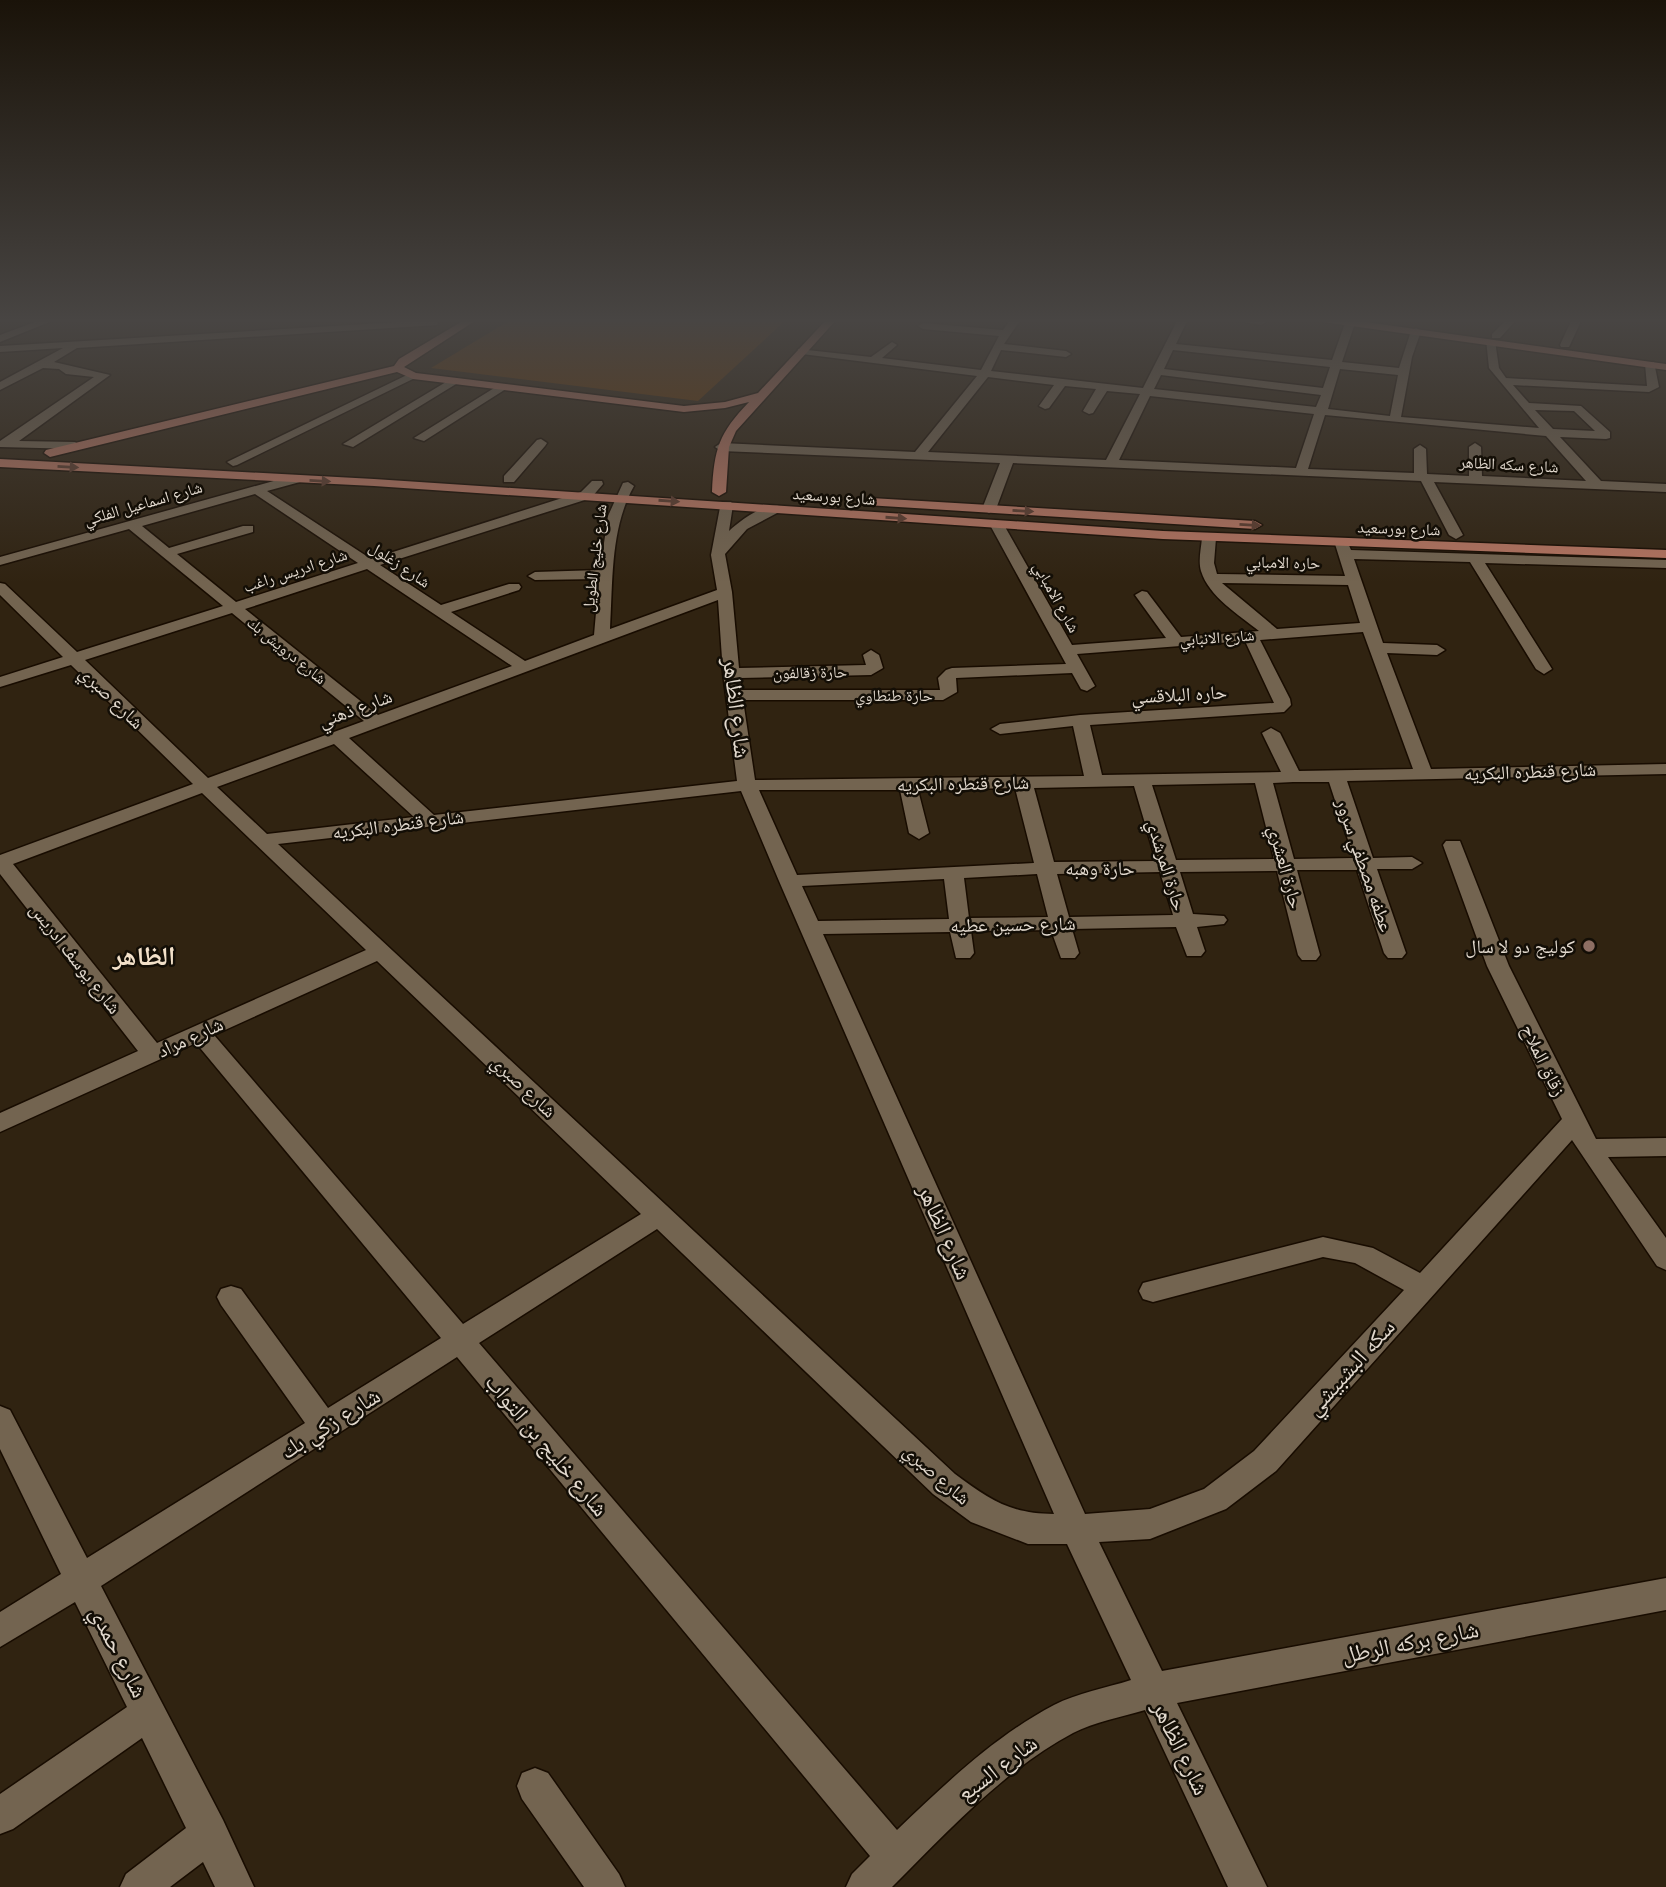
<svg xmlns="http://www.w3.org/2000/svg" width="1666" height="1887" viewBox="0 0 1666 1887" font-family="'Golos Text','Noto Naskh Arabic',sans-serif">
<style>
.building{fill:#663603}
.lines{fill:none;stroke-linecap:round;stroke-linejoin:round}
.minor-casing{stroke:#180c00;stroke-width:3}
.major-casing{stroke:#180c00;stroke-width:3}
.minor{fill:#736450;fill-rule:evenodd}
.major{fill:#b57460;fill-rule:evenodd}
.oneway{fill:#5c3c2e}
.education-dot{fill:#8d6e63;stroke:#130e06;stroke-width:2.5}
.labels{text-anchor:middle;stroke-width:5;stroke-linejoin:round;paint-order:stroke}
.far-street-label{font-size:16px;fill:#e2d9ce;stroke:#130e06}
.street-label{font-size:19px;fill:#e2d9ce;stroke:#130e06}
.poi-label{font-size:19px;fill:#e2d9ce;stroke:#130e06;text-anchor:end}
.near-street-label{font-size:23px;fill:#e2d9ce;stroke:#130e06}
.district-label{font-size:26px;font-weight:bold;fill:#f2e0c9;stroke:#130e06}
</style>
<rect width="100%" height="100%" fill="#302311"/>
<path class="building" d="M512,319H787L698,401L431,368Z"/>
<g class="lines">
<g class="minor-casing">
<path id="minor" d="M43,319H57L0,342V335Z
M1011,319H1021L1004,344L1066,351L1071,354L1066,357L1001,350L991,371L1143,388L1178,319H1188L1176,344L1332,360L1345,323L1350,320L1355,323L1342,362L1399,368L1411,331L1416,328L1421,331L1412,357L1401,417L1539,428L1489,368L1486,339L1495,341L1499,368L1506,378L1647,386L1645,364L1654,362L1659,387L1649,392L1513,385L1529,403L1581,406L1610,432V438L1606,439L1560,437L1601,481L1666,484V492L1434,482L1463,535L1456,539L1449,535L1421,481L1013,463L996,509L989,513L982,509L1000,463L721,451L715,447L721,443L915,452L977,376L802,354L798,353V349L871,357L892,342L897,345L882,358L981,370L999,336L923,329L918,326L923,323L1003,330ZM1173,350L1330,367L1323,388L1164,369ZM1340,369L1398,375L1390,416L1328,409ZM1161,375L1321,395L1316,407L1154,389ZM988,377L1054,385L1039,406L1045,409L1049,408L1065,386L1096,389L1083,411L1089,414L1093,413L1107,391L1140,394L1106,460L928,452ZM1150,396L1314,414L1296,468L1119,460ZM1535,410L1574,411L1595,431L1553,429ZM1325,415L1546,436L1586,481L1482,476L1481,447L1475,443L1469,447V476L1427,474L1426,449L1420,445L1414,449V473L1308,469Z
M1228,319H1260L1266,322L1261,325Z
M1507,319H1517L1500,338H1492V334Z
M1572,319H1582L1569,347H1561L1560,345Z
M433,320L438,323L437,325L77,348L54,362L110,375L19,441L75,442L81,446L79,449L0,447V441L94,377L66,374L59,369L43,368L0,390V382L63,348L0,352V346Z
M409,374L419,376L237,465L233,466L227,462Z
M451,379L461,381L353,447L343,444Z
M499,385L509,387L424,441L414,438Z
M541,439L547,443L545,446L514,482H504V476L537,440Z
M295,475L300,476V482L267,491L371,559L581,492L592,481H602L603,484L591,498L380,565L441,605L509,584H519L521,587L519,590L451,612L525,661L594,635L599,579L535,580L528,576L535,572L600,570L608,516L623,483L628,482L634,486C610,528 613,582 610,629L717,590L711,555L721,502H731L733,505L729,531C741,520 762,504 779,506V512L747,529L725,554L732,592L739,668L866,665L863,655L871,650L879,655L883,668L871,675L740,678L742,690H940L938,678L946,670L952,668L1066,664L990,525L997,521L1004,525L1072,645L1166,638L1135,595L1142,591L1147,592L1181,637L1259,631C1239,615 1209,597 1201,571C1198,561 1201,549 1202,538L1209,534L1216,538L1214,563L1217,574L1345,576L1335,544L1342,540L1347,541L1351,550L1666,560V568L1485,563L1552,669L1544,674L1536,669L1470,562L1354,559L1383,643L1437,645L1445,650L1437,655L1387,653L1431,769L1666,764V774L1347,781L1373,858L1412,857L1422,863L1412,869H1377L1406,953L1402,958H1388L1384,953L1357,870H1297L1320,955L1316,960H1302L1298,955L1277,871L1180,872L1193,914L1224,916L1227,920L1224,924L1197,927L1205,951L1201,956H1187L1176,927L1072,929L1079,953L1075,958H1061L1051,930L971,931L974,953L970,958H956L950,932L823,934L1085,1514L1150,1509L1204,1489L1254,1451L1404,1290L1355,1263L1323,1257L1153,1302L1143,1299L1139,1291L1143,1283L1323,1237L1373,1248L1420,1273L1562,1119L1487,966L1443,845L1446,841H1460L1509,966L1596,1139L1666,1138V1156L1608,1157L1666,1238V1270L1657,1266L1572,1140L1276,1471L1226,1509L1150,1539L1099,1542L1162,1671L1666,1578V1610L1177,1703L1267,1887H1228L1145,1710C1122,1717 1094,1722 1073,1733C1006,1768 945,1834 892,1887H846L852,1874L870,1856L457,1357L101,1586L223,1820L254,1887H215L203,1862L170,1887H120L126,1874L186,1828L142,1738L13,1829L0,1834V1794L127,1707L75,1602L0,1647V1612L61,1574L0,1449V1406L10,1410L87,1558L305,1423L221,1305L217,1297L221,1289L231,1286L241,1289L328,1408L441,1338L196,1043L0,1132V1113L138,1051L0,874V855L193,784L71,665L0,687V677L63,657L0,595V583L5,584L77,652L223,606L129,529L0,565V557ZM255,494L358,563L236,602L177,554L253,532V526H243L169,548L142,526ZM367,569L512,666L378,715L245,609ZM1222,583L1348,585L1360,623L1277,629ZM718,600L723,673L737,781L434,815L349,738ZM232,613L364,721L208,778L85,660ZM1363,632L1413,769L1299,771L1280,733L1271,728L1262,733L1281,772L1102,775L1090,725L1284,712L1291,705L1290,699L1260,640ZM1245,641L1274,703L1080,715L1000,724L991,729L1000,734L1073,726L1084,776L755,780L743,700H943L957,692L956,678L1072,673L1081,689L1087,691L1095,686L1077,654ZM334,744L414,817L267,834L217,787ZM1293,782H1329L1354,858L1294,859L1273,783ZM1255,783L1274,859L1176,860L1152,785ZM1134,786L1156,861L1054,862L1034,788ZM1015,788L1034,863L797,875L759,790H900L909,833L919,839L929,833L918,790ZM741,791L779,881L1054,1514C1010,1514 989,1499 955,1474L278,844ZM202,793L366,950L157,1043L13,864ZM1160,872L1173,915L1069,917L1057,874ZM1037,874L1048,917L969,918L964,878ZM944,879L949,919L818,921L802,886ZM377,961L641,1214L463,1324L214,1035ZM657,1229L933,1494L971,1522L1028,1544H1067L1131,1680C1106,1688 1077,1693 1054,1705C995,1736 944,1785 897,1830L479,1343Z
M535,1768L548,1773L619,1874L625,1887H584L522,1799L517,1786L522,1773Z"/>
</g>
<g class="major-casing">
<path id="major" d="M466,319H478L404,367L416,373L684,406L725,402L758,393L827,319H837L736,431L729,447L726,492L719,496L712,492C714,449 719,433 749,402L725,408L684,412L413,379L397,372L50,457L44,453L46,450L394,366L399,359Z
M1318,319H1344L1666,364V370L1323,322Z
M0,459L374,479L1163,531L1666,550V558L1163,539L374,486L0,467Z
M871,498L1255,521L1262,525L1255,529L866,505L864,502Z"/>
</g>
<use href="#minor" class="minor"/>
<use href="#major" class="major"/>
</g>
<defs><path id="oneway-solid" d="M-6-.8H1V-3.2L6.5 0L1 3.2V.8H-6Z" transform="scale(1.75)"/></defs>
<g class="oneway">
<use href="#oneway-solid" transform="translate(68 467) rotate(3)"/>
<use href="#oneway-solid" transform="translate(320 481) rotate(3)"/>
<use href="#oneway-solid" transform="translate(669 501) rotate(4)"/>
<use href="#oneway-solid" transform="translate(1023 511) rotate(3)"/>
<use href="#oneway-solid" transform="translate(896 518) rotate(4)"/>
<use href="#oneway-solid" transform="translate(1250 525) rotate(3)"/>
</g>
<linearGradient id="sky" x2="0" y2="1"><stop stop-color="#1a1309"/><stop offset="0.55" stop-color="#484543"/><stop offset="1" stop-color="#484543" stop-opacity="0"/></linearGradient>
<rect width="1666" height="583" fill="url(#sky)"/>
<circle class="education-dot" cx="1589" cy="946" r="7"/>
<g class="labels">
<g class="far-street-label">
<text transform="translate(1509 464) rotate(3)" y="6">شارع سكه الظاهر</text>
<text transform="translate(834 496) rotate(4)" y="6">شارع بورسعيد</text>
<text transform="translate(143 503) rotate(-16)" y="6">شارع اسماعيل الفلكي</text>
<text transform="translate(1399 528) rotate(2)" y="6">شارع بورسعيد</text>
<text transform="translate(594 558) rotate(-83)" y="6">شارع خليج الطويل</text>
<text transform="translate(1283 562) rotate(1)" y="6">حاره الامبابي</text>
<text transform="translate(400 564) rotate(34)" y="6">شارع زغلول</text>
<text transform="translate(295 570) rotate(-18)" y="6">شارع ادريس راغب</text>
<text transform="translate(1057 597) rotate(61)" y="6">شارع الامبابي</text>
<text transform="translate(1217 637) rotate(-4)" y="6">شارع الانبابي</text>
<text transform="translate(287 650) rotate(39)" y="6">شارع درويش بك</text>
<text transform="translate(810 672) rotate(-1)" y="6">حارة زقالفون</text>
<text x="894" y="701">حارة طنطاوي</text>
</g>
<g class="street-label">
<text transform="translate(1179 694) rotate(-3)" y="7">حاره البلاقسي</text>
<text transform="translate(112 697) rotate(44)" y="7">شارع صبري</text>
<text transform="translate(355 708) rotate(-20)" y="7">شارع ذهني</text>
<text transform="translate(1530 771) rotate(-2)" y="7">شارع قنطره البكريه</text>
<text transform="translate(963 783) rotate(-1)" y="7">شارع قنطره البكريه</text>
<text transform="translate(398 824) rotate(-7)" y="7">شارع قنطره البكريه</text>
<text transform="translate(1167 865) rotate(73)" y="7">حارة المرشدي</text>
<text transform="translate(1365 865) rotate(71)" y="7">عطفه مصطفي سرور</text>
<text transform="translate(1286 867) rotate(75)" y="7">حارة العشري</text>
<text x="1100" y="875">حارة وهبه</text>
<text transform="translate(1013 924) rotate(-1)" y="7">شارع حسين عطيه</text>
<text transform="translate(76 958) rotate(52)" y="7">شارع يوسف ادريس</text>
<text transform="translate(190 1037) rotate(-25)" y="7">شارع مراد</text>
<text transform="translate(1544 1060) rotate(64)" y="7">زقاق الملاح</text>
<text transform="translate(524 1086) rotate(43)" y="7">شارع صبري</text>
<text transform="translate(937 1474) rotate(41)" y="7">شارع صبري</text>
</g>
<g class="poi-label">
<text x="1575" y="953">كوليج دو لا سال</text>
</g>
<g class="near-street-label">
<text transform="translate(737 708) rotate(83)" y="8">شارع الظاهر</text>
<text transform="translate(945 1232) rotate(66)" y="8">شارع الظاهر</text>
<text transform="translate(1350 1367) rotate(-48)" y="8">سكه البشبيشي</text>
<text transform="translate(330 1423) rotate(-32)" y="8">شارع زكي بك</text>
<text transform="translate(547 1445) rotate(50)" y="8">شارع خليج بن التواب</text>
<text transform="translate(1410 1642) rotate(-11)" y="8">شارع بركه الرطل</text>
<text transform="translate(119 1652) rotate(63)" y="8">شارع حمدي</text>
<text transform="translate(1181 1748) rotate(64)" y="8">شارع الظاهر</text>
<text transform="translate(997 1768) rotate(-37)" y="8">شارع السبع</text>
</g>
<g class="district-label">
<text x="144" y="965">الظاهر</text>
</g>
</g>
</svg>
